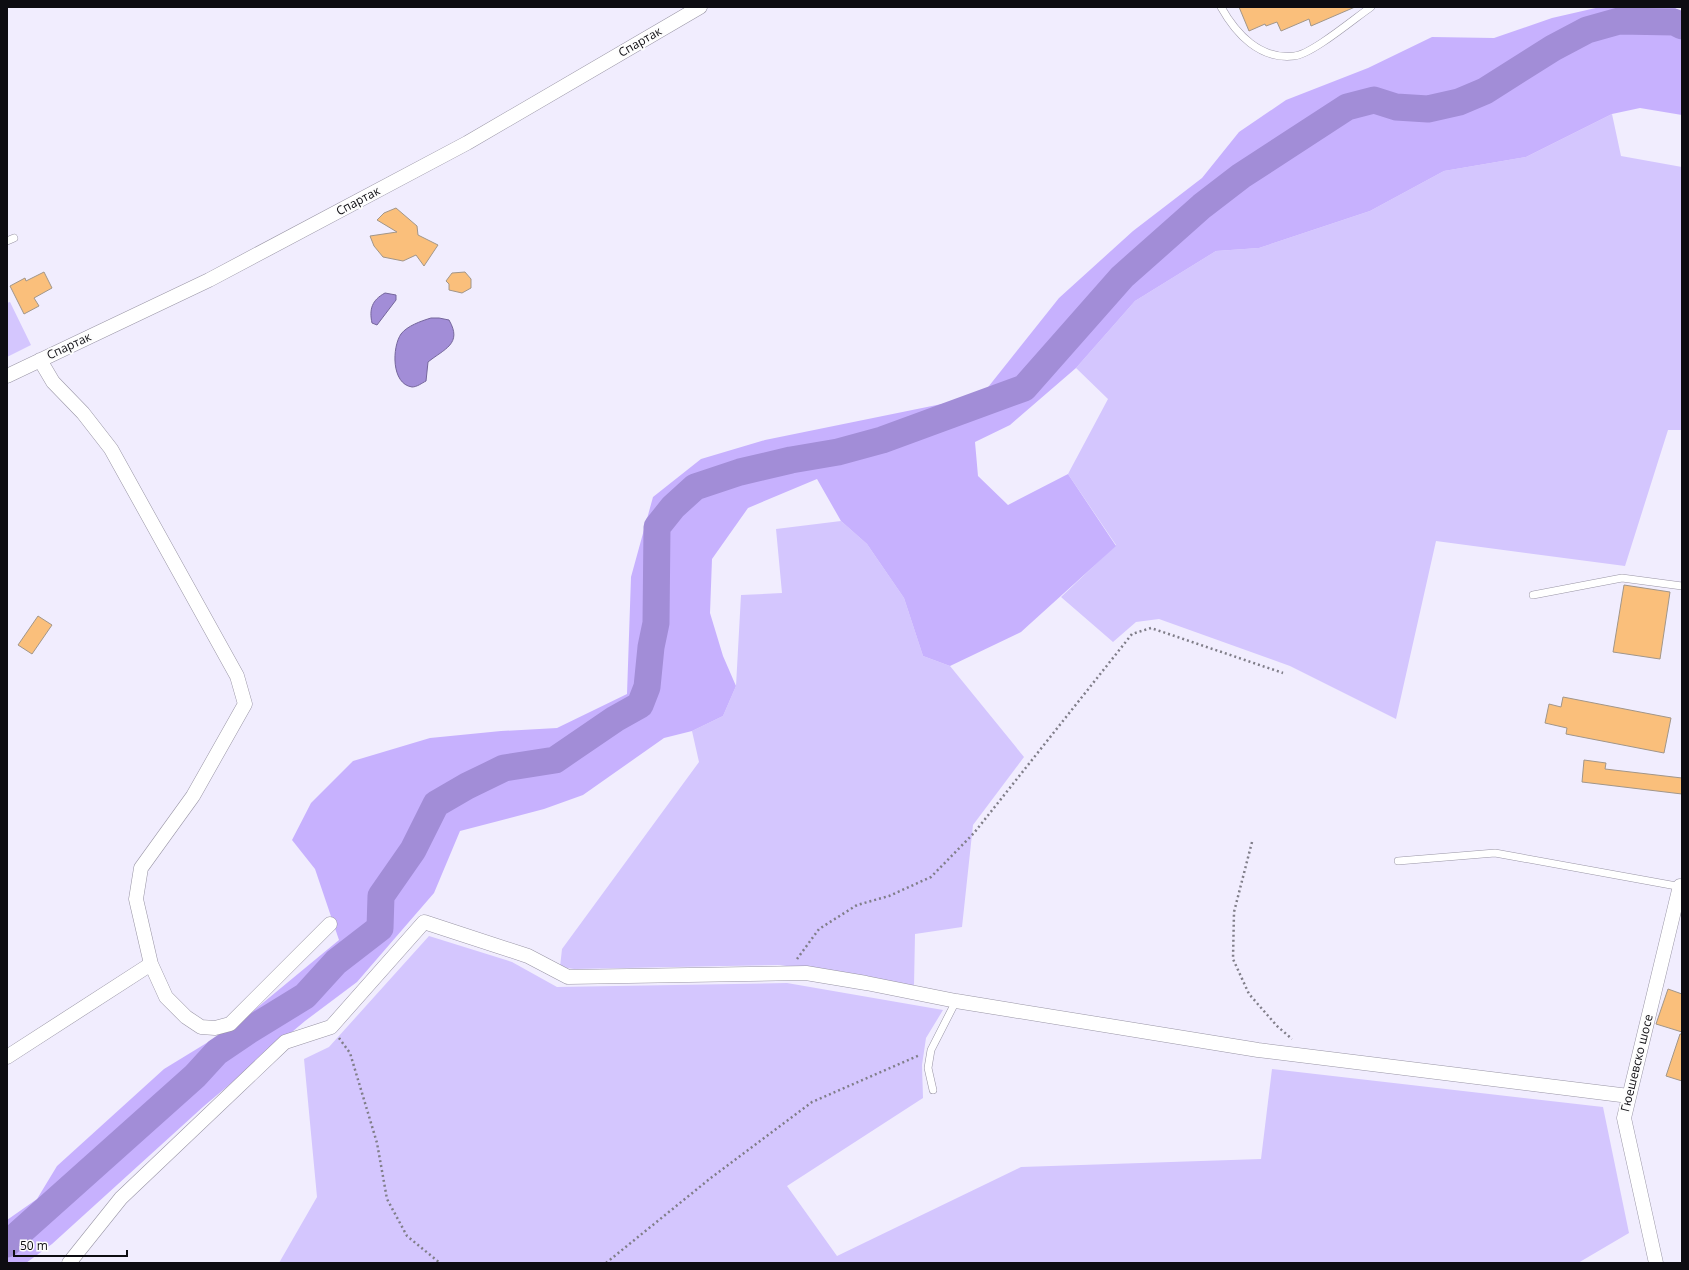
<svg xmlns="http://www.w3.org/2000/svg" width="1689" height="1270" viewBox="0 0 1689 1270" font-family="'Open Sans',sans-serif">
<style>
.green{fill:#d4c6fe}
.forest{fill:#c7b1fe}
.water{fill:#a28dd7;stroke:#75669c}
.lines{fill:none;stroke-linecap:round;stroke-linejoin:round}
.river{stroke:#a28dd7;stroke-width:27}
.building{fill:#fabf7b;stroke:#a29689}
.service-casing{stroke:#9995a5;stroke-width:8}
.minor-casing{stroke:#9995a5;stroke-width:15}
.path{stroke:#807e89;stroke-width:2.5;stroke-dasharray:2 3;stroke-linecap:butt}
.service{stroke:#fff;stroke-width:7}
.minor{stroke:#fff;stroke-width:14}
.labels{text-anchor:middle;stroke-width:4;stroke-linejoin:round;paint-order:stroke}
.street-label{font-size:12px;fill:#0d0c11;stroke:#fdfdfd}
</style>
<rect width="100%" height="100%" fill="#f1edfe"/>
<path class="green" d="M1612,114L1621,156L1682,167V430H1668L1625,566L1436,541L1396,719L1290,666L1159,619L1136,622L1113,642L1061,597L1116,545L1068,474L1108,399L1076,368L1135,301L1216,251L1259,248L1370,211L1444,171L1526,157Z
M10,302L31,345L7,357V303Z
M841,521L867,544L904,598L923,656L950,666L1024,757L973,825L962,927L915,934L914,986L780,965L574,969L560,967L562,949L699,762L692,731L723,716L736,686L741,595L782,593L776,529Z
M429,936L512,962L557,987L787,983L943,1010L926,1038L922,1065L923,1098L787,1186L837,1256L1021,1167L1261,1159L1272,1069L1603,1107L1629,1233L1578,1263H279L317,1197L304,1059L329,1047Z"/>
<path class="forest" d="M1600,7H1674L1682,13V115L1640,108L1612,114L1526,157L1444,171L1370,211L1259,248L1216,251L1135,301L1076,368L1010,425L975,442L978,476L1008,505L1068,474L1116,546L1021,632L950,666L923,656L904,598L867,544L841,521L817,479L748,508L712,559L710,613L723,656L736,686L723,716L692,731L664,738L583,795L544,809L460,831L434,893L357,982L305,1021L204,1106L52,1244L26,1263H7V1220L37,1199L57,1166L164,1069L236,1025L339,940L315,869L292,840L311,803L353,761L430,738L501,731L557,728L627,694L631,577L653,497L701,459L765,440L981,396L1059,298L1133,231L1202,178L1239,132L1286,100L1368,68L1432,37L1494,38L1552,18Z"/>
<path class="water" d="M385,293L396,295V300L377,325L372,323C369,309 372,300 385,293Z
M431,318H439L449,320C463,344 444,349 428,362L426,381C422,383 417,387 412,387C391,384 392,347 401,334C407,326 421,321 431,318Z"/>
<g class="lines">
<path class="river" d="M7,1244L195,1076L217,1052L248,1031L305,996L336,962L380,928L381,896L413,850L436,804L467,786L504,768L555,760L615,719L640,705L647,687L651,647L656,623L657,527L673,507L695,487L740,472L791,460L838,452L882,440L1024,388L1122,277L1202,206L1241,176L1347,107L1374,100L1396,107L1428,109L1459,102L1485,91L1553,48L1587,30L1619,21L1674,22L1682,26"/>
</g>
<path class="building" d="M1239,7H1355L1311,26L1309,19L1281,31L1277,22L1266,26L1265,24L1249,31Z
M396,208L417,226L418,235L438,245L424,266L416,255L403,261L383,257L374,246L370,236L397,232L377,220L384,213Z
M44,272L52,288L34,298L39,306L24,314L10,286L25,278L26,281Z
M465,272L471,279V288L462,293L449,290V284L446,281L452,273Z
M1624,585L1670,592L1660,659L1613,652Z
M38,616L52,625L32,654L18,645Z
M1563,697L1671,718L1664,753L1566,734L1567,728L1545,723L1549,704L1561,707Z
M1584,760L1606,763L1605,769L1682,778V794L1582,782Z
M1668,989L1682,994V1032L1656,1024Z
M1680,1034H1682V1081L1666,1076Z"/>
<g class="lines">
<g class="service-casing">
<path id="service" d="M1221,7C1236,34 1260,60 1294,56C1311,55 1355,18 1371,7
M7,241L14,238
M1533,595L1622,578L1682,586
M1398,861L1495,853L1682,887
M933,1090L928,1068L931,1050L956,1001"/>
</g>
<g class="minor-casing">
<path id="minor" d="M40,360L53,382L83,413L111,449L237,676L245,704L193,796L141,868L136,899L151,964L166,997L186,1017L201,1027L215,1028L230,1024L330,924
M7,376L209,280L467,143L700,7
M7,1057L151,964
M69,1263L121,1198L285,1042L331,1027L424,922L528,956L568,977L806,973L866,983L956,1001L1258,1050L1629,1096
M1656,1263L1624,1118L1680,886"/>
</g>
<path class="path" d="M1252,842L1234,912L1233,959L1249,994L1277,1026L1292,1039
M797,959L819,929L857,905L889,896L931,877L974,833L1132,634L1151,628L1283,673
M339,1038L350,1053L377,1143L387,1199L407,1236L440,1263
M606,1263L712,1177L812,1102L920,1055"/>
<use href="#service" class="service"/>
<use href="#minor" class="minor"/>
</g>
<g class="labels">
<g class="street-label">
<text transform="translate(640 42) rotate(-30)" y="4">Спартак</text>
<text transform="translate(358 201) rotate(-28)" y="4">Спартак</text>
<text transform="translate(69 346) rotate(-25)" y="4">Спартак</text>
<text transform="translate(1637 1063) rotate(-76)" y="4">Гюешевско шосе</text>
</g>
</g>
<rect width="1689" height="1270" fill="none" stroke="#0d0c11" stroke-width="16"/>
<path d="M14 1250v6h113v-6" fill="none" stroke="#0d0c11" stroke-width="2"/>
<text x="20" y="1250" font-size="12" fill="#0d0c11" stroke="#fdfdfd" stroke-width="3" paint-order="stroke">50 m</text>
</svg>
